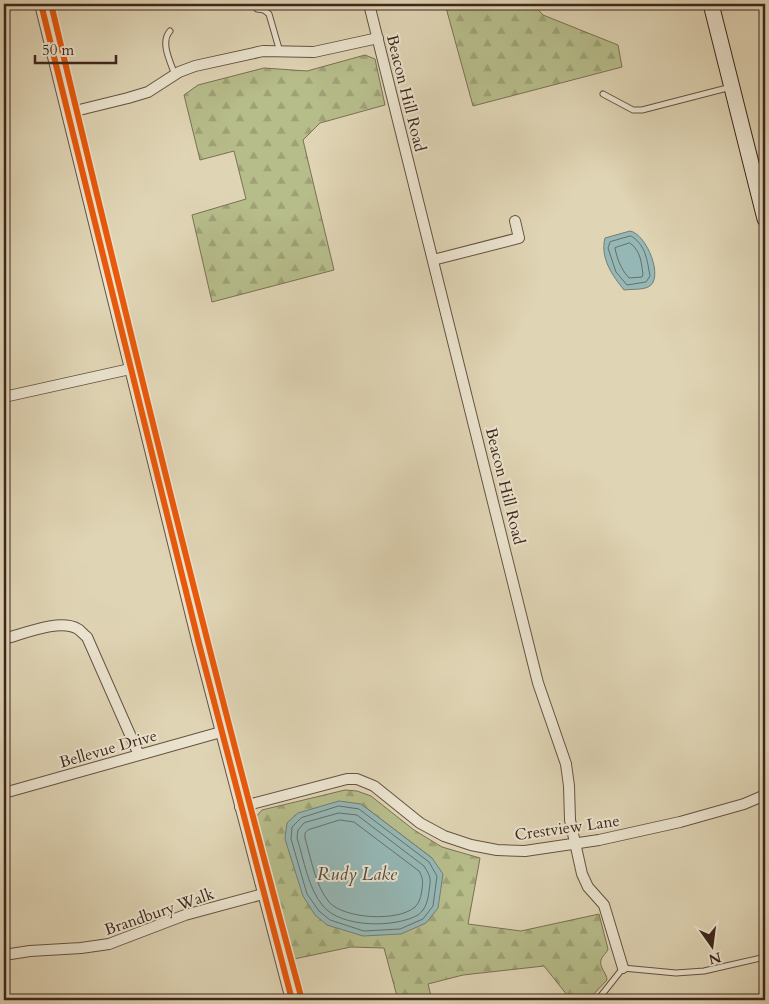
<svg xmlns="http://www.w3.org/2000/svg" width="769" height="1004" viewBox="0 0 769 1004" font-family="Cardo,serif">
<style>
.forest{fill:url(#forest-firs);stroke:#7a7153;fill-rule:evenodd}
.water{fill:#95b7b5;stroke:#727d78}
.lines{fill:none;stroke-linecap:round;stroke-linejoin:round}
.shore{stroke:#6a6e68;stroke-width:1}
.service-casing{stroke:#665242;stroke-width:7}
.minor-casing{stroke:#665242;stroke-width:12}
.tertiary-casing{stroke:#665242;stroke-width:14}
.secondary-casing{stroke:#3e261c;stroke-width:17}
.service{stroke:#eae3ce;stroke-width:5}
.minor{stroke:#eae3ce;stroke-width:10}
.tertiary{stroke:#eae3ce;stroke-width:12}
.secondary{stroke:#eae3ce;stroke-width:15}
.cycleway-casing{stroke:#eae3ce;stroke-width:9}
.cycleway{stroke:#e8590c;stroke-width:6}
.labels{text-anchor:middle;stroke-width:4;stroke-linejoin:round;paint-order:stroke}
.street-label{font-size:16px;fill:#3e261c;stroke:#eae3ce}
.water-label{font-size:18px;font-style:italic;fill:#544a42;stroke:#eae3ce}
</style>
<defs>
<pattern id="forest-firs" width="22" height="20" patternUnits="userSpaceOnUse" patternTransform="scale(1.25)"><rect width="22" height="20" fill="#b6bc8a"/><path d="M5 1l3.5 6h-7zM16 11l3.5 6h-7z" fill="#9ea176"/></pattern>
</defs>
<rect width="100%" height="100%" fill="#dfd4b4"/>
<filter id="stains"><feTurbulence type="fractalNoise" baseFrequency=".004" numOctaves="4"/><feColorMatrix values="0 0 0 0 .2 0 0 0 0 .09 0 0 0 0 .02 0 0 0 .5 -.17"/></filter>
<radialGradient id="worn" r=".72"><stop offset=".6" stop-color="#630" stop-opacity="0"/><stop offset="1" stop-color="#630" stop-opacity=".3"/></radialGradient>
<path class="forest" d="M445,4H533L543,15L618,45L622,67L473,106Z
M365,55L375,59L385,105L320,123L303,140L334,270L212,302L192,215L246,199L234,151L200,160L184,95L198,85L264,68L307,71Z
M345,790L357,791L371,796L414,830L442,847L480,858L468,924L521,931L599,914L608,949C607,953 602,956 601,960C599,968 607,973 607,980L591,997L571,1000L544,966L463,975L428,984L432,1000H398L384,948L351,947L294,959L255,818L262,810ZM361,804L432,858L401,934Z"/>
<path class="water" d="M630,231C647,234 665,280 648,287C642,290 631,289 624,290C612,275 600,258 605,238Z
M339,801L361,804L432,858L443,874L438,908L426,923L401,934L363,936L327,925L315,915L303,896L285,839L287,823L298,813Z"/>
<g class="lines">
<path class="shore" d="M631,236C646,245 647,260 650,276L646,282L627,285L616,272L608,248L610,242Z
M630,243C641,251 641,262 643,274L642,277L629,278C621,269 617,259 615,248Z
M339,806L359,809L429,862L437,876L433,906L423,919L400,929L364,931L330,920L319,911L307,894L291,839L292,827L301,818Z
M339,813L357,815L424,866C431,877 431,879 429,891C428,900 426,909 418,915C395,928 341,928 323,906C308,888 304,860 297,838L298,830L304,823Z
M340,820L354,822L419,871C423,878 423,881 422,889C421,896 420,902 415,907C398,922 344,919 329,902C315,885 311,858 305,838V833L308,830Z"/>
<g class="service-casing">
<path id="service" d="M257,9L264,10L269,14L280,52
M170,31C160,42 170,61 175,75
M603,94L633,110H642L731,87
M594,1000L600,997L623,968L676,973L704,971L765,957"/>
</g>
<g class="minor-casing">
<path id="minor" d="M369,4L538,683L566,764L569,786L570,820L582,874L588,887L604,905L623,968
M67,113L128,98L148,92L179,72L195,66L263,51L314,52L378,38
M433,260L519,238L515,221
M4,397L130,369
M4,639C23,634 60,618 78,629C81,631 84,635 87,637L139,755
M4,793L221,732
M240,807L347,779H357L374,786L420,823L444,836L471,845L497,850L525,851L599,840L680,822L744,804L765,795
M4,955L30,951L81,948L109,944L185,915L263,894"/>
</g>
<g class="tertiary-casing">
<path id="tertiary" d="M41,4L199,644L292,1000"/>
</g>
<g class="secondary-casing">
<path id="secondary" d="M711,4L765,219"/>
</g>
<use href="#service" class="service"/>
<use href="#minor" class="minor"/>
<use href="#tertiary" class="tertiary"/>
<use href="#secondary" class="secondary"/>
<g class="cycleway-casing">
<path id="cycleway" d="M41,4L199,644L292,1000
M51,4C131,337 212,670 302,1000"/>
</g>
<use href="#cycleway" class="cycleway"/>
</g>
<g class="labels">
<g class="street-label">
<text transform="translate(407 93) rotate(76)" y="6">Beacon Hill Road</text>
<text transform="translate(506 486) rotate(76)" y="6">Beacon Hill Road</text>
<text transform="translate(108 748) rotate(-16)" y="6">Bellevue Drive</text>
<text transform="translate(567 827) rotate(-8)" y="6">Crestview Lane</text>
<text transform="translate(159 911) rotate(-19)" y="6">Brandbury Walk</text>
</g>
<g class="water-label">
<text x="357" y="880">Rudy Lake</text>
</g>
</g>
<rect width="769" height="1004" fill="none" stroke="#dfd4b4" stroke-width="20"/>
<rect x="5" y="5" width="759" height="994" fill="none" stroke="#3e261c" stroke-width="2.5"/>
<rect x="10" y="10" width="749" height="984" fill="none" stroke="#3e261c"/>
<g transform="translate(712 946) rotate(166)" stroke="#eae3ce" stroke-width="4" paint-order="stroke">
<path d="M0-4L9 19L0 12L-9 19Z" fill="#3e261c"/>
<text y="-8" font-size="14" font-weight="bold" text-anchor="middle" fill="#3e261c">N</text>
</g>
<path d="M35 55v8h81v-8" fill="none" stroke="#3e261c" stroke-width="2.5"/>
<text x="42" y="55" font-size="15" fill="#3e261c" stroke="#eae3ce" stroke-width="4" paint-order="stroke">50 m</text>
<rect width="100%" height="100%" filter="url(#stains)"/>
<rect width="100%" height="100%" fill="url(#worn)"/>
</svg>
